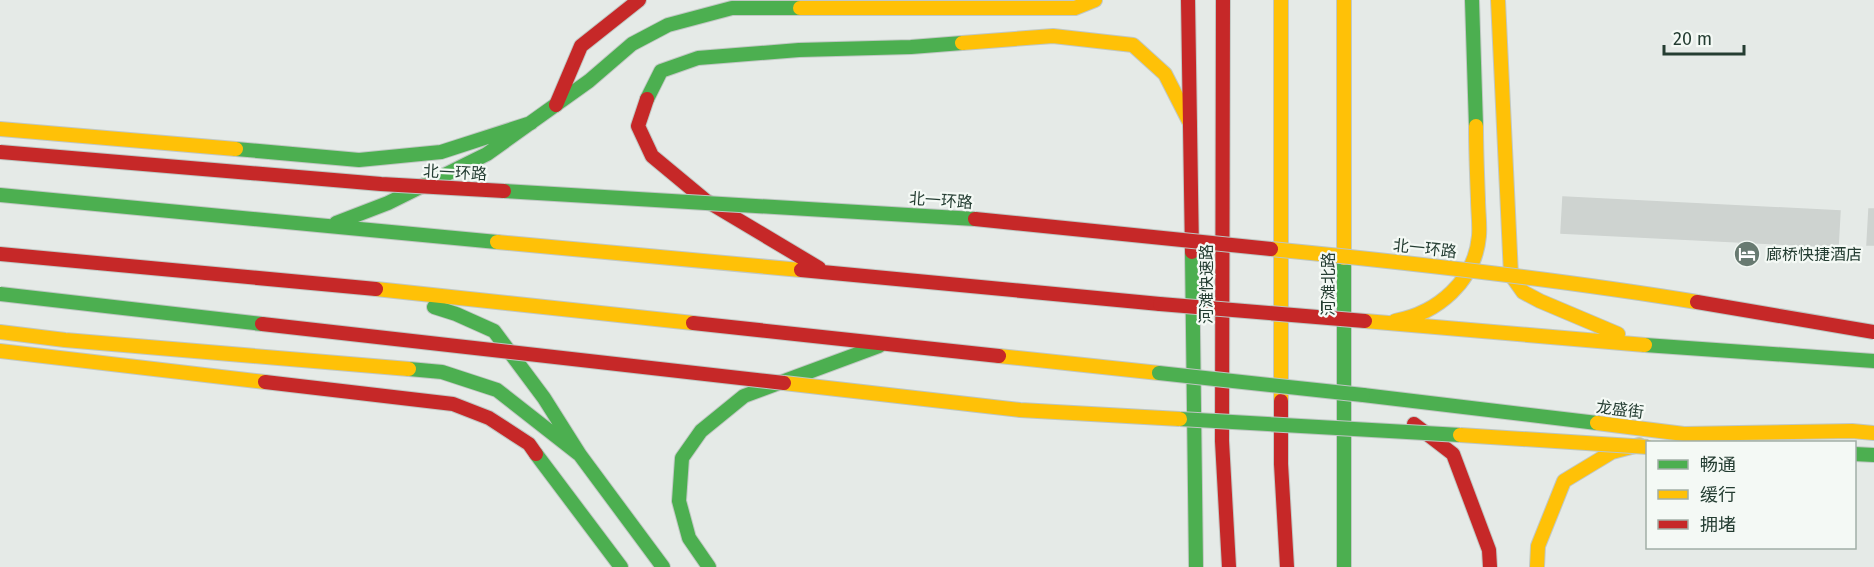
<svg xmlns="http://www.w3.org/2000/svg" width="1874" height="567" viewBox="0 0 1874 567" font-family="'Fira Sans','Noto Sans SC',sans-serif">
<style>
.building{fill:#ced3d0;stroke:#ced3d0;stroke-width:1.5}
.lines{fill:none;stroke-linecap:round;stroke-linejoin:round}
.fast-casing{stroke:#c1c8c4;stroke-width:16}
.slow-casing{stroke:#c1c8c4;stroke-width:16}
.jam-casing{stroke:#c1c8c4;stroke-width:16}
.fast{stroke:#4caf50;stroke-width:14}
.slow{stroke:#ffc107;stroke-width:14}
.jam{stroke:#c62828;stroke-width:14}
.fast-bridge-casing{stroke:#bdc6c2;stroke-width:16;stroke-linecap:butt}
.slow-bridge-casing{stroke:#bdc6c2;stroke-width:16;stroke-linecap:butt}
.jam-bridge-casing{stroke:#bdc6c2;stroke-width:16;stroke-linecap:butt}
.fast-bridge{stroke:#4caf50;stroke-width:14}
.slow-bridge{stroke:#ffc107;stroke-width:14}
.jam-bridge{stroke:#c62828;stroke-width:14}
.labels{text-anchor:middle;stroke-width:4.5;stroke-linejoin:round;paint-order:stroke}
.street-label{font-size:16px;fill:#243d32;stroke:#f4f9f5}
.poi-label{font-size:16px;fill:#243d32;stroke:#f4f9f5;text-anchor:start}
</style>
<rect width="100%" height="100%" fill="#e5eae7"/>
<path class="building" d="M1563,197L1840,211L1838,247L1561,233Z
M1869,209H1874V245H1867Z"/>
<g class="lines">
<g class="fast-casing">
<path id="fast" d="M1472,0L1476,126
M647,99L661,71L698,58L799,50L911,47L962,43
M236,149L359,160L441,152L531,123
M0,195L497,242
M336,223L388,203L487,154L589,81L632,44L668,25L732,8H800
M1192,252L1196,567
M1344,258V567
M434,307L456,314L494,331L544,398L580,455L663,567
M1645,345L1874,361
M409,369L442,372L497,390L580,455
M1363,395L1597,423
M536,454L621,567
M1854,454L1874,455
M709,567L689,538L679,501L682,458L701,431L744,396L879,346"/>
</g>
<g class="slow-casing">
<path id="slow" d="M1281,0V401
M1344,0V258
M1498,0L1511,275L1523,292L1540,301L1618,334
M800,8H1075L1095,0
M962,43L1053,36L1133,45L1165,74L1190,123
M0,129L236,149
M497,242L801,270
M376,289L693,323
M1365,321L1645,345
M1395,321C1438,313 1475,281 1479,236C1480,224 1478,211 1478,199C1477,175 1476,150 1476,126
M0,332L65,340L409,369
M0,351L265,382
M999,356L1159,373
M1597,423L1684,434L1852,431L1874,433
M1537,567L1538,546L1564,481L1612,452L1639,445"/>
</g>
<g class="jam-casing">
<path id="jam" d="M1188,0L1192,252
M1223,0L1222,441L1229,567
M647,99L638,126L652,156L705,200L819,268
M556,105L581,46L639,0
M0,254L376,289
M801,270L1160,304
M693,323L999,356
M265,382L453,404L489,418L529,444L536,454
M1281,401V464L1287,567
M1414,424L1453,454L1489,550L1490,567"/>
</g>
<use href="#fast" class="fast"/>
<use href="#slow" class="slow"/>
<use href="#jam" class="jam"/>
<g class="fast-bridge-casing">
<path id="fast-bridge" d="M504,191L975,219
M0,294L262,324
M1159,373L1363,395
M1180,419L1460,435"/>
</g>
<g class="slow-bridge-casing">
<path id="slow-bridge" d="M1271,249C1414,263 1556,279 1697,302
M784,383L1020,410L1180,419
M1460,435L1648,447"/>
</g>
<g class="jam-bridge-casing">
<path id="jam-bridge" d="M0,152L381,184L504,191
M975,219L1271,249
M1697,302L1874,332
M1160,304L1365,321
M262,324L784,383"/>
</g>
<use href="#fast-bridge" class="fast-bridge"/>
<use href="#slow-bridge" class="slow-bridge"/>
<use href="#jam-bridge" class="jam-bridge"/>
</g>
<defs>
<g id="hotel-disc" transform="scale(1.35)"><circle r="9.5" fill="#687a71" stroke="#f4f9f5"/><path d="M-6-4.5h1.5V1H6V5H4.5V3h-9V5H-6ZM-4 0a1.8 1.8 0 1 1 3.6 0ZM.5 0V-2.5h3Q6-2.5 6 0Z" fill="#fff"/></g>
</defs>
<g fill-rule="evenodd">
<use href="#hotel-disc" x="1747" y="254"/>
</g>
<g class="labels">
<g class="street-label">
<text transform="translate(455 172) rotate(3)" y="6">北一环路</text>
<text transform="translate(941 200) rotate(4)" y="6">北一环路</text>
<text transform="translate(1425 248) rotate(6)" y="6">北一环路</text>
<text transform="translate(1206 284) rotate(-90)" y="6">河滩快速路</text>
<text transform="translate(1328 284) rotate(-90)" y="6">河滩北路</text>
<text transform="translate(1620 409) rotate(7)" y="6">龙盛街</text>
</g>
<g class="poi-label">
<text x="1766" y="260">廊桥快捷酒店</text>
</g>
</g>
<rect x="1646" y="441" width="210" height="108" fill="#f4f9f5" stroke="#a1aea7" stroke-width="1.5"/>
<rect x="1658" y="460" width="30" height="9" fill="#4caf50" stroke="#a1aea7" stroke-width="1.5"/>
<text x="1700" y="471" font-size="18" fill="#243d32">畅通</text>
<rect x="1658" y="490" width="30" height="9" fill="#ffc107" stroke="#a1aea7" stroke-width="1.5"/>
<text x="1700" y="501" font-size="18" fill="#243d32">缓行</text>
<rect x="1658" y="520" width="30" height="9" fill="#c62828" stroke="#a1aea7" stroke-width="1.5"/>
<text x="1700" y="531" font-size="18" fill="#243d32">拥堵</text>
<path d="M1664 45v9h80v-9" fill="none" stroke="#243d32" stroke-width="3"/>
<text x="1673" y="45" font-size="18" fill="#243d32" stroke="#f4f9f5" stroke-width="4.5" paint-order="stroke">20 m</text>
</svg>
